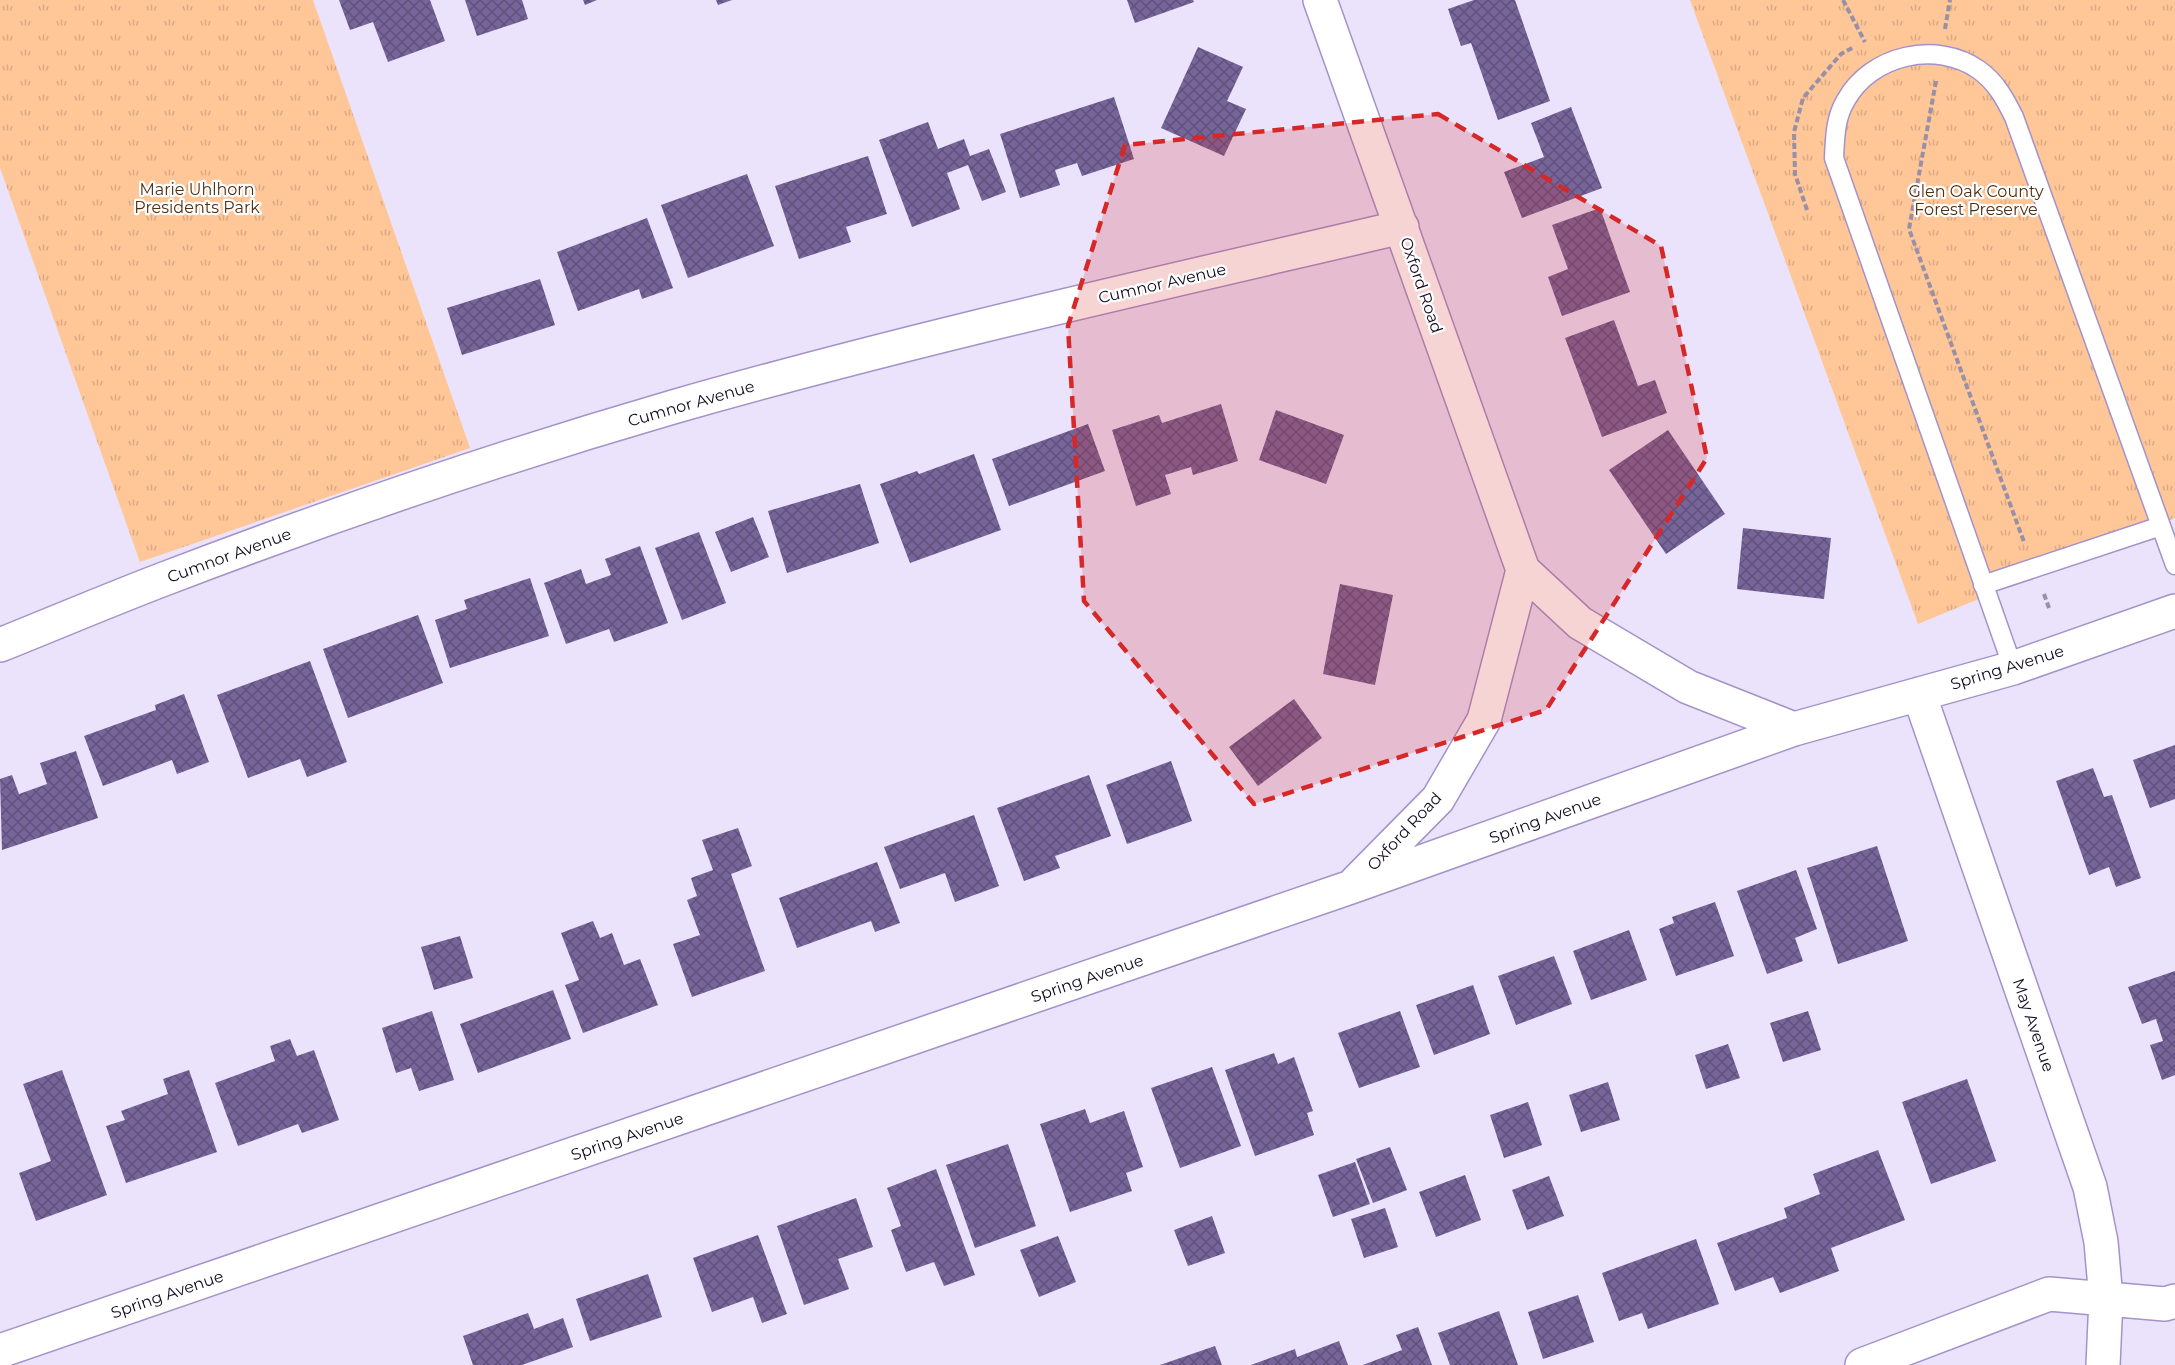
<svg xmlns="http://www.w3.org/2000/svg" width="2175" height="1365" viewBox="0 0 2175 1365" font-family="Montserrat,sans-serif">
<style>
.park{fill:url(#park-tufts)}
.building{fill:url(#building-cross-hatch)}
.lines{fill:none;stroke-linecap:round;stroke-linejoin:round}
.lane-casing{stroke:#a592c9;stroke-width:21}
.street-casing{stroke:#a592c9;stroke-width:36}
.path{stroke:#9890a7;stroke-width:4;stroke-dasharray:6 3;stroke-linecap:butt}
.lane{stroke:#fff;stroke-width:18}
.street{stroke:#fff;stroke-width:33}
.marked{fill:#d62828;fill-opacity:0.2;stroke:#d62828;stroke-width:4.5;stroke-dasharray:12 8;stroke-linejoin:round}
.labels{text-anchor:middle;stroke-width:4.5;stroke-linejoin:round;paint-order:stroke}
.park-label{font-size:16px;fill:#513012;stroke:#fff}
.street-label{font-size:16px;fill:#11091d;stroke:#fff}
</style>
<defs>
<pattern id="park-tufts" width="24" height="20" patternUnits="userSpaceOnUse" patternTransform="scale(1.5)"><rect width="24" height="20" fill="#ffc698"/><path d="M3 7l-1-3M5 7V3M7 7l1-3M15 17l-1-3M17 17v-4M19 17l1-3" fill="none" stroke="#daa983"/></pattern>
<pattern id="building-cross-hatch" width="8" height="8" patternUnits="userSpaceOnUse" patternTransform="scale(1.5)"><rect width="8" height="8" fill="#776599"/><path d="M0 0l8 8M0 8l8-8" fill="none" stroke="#60517c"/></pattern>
</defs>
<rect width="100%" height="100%" fill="#eae3fb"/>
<path class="park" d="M0,0H313L470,448L140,562L0,168Z
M1690,0H2175V518L1918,624Z"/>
<path class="building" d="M339,0H430L445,41L388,62L373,22L350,30Z
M465,0H522L528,19L477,36Z
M583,0H597L585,5Z
M716,0H732L718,5Z
M1127,0H1193L1194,2L1135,23Z
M1474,0H1515L1550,101L1498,120L1471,43L1461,46L1448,9Z
M1198,47L1243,67L1227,101L1246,109L1224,156L1161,128Z
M1114,97L1134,159L1082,176L1077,163L1055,170L1060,185L1020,198L1000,134Z
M1571,107L1602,188L1522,218L1504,172L1544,157L1531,123Z
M928,122L938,149L964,139L970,156L989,149L1006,192L982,201L968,165L947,173L960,209L912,227L879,140Z
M868,156L887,214L846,227L851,242L799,259L775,186Z
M747,174L774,246L688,278L661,205Z
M1600,208L1630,292L1562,316L1548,277L1568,269L1552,225Z
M647,218L673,288L642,299L639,289L578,311L557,252Z
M540,279L555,325L462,355L447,308Z
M1614,320L1638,386L1655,380L1667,413L1602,437L1565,338Z
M1221,404L1238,461L1193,475L1191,467L1165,475L1171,494L1136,506L1112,430L1159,415L1162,423Z
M1276,410L1344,435L1326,484L1259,460Z
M1088,424L1105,471L1009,506L992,459Z
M1668,430L1725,514L1666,554L1609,470Z
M974,454L1001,530L910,563L880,484L917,471L919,474Z
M860,484L879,543L787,573L768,511Z
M753,517L769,557L731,572L715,532Z
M1743,528L1831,538L1824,599L1737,589Z
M699,532L726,603L682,620L655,548Z
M640,546L668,623L614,642L609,629L566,644L544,583L581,569L586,584L611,575L605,559Z
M530,578L549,636L450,668L435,620L467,609L464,600Z
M1340,584L1393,595L1375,685L1323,674Z
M418,615L443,683L348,718L323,649Z
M310,661L347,762L307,777L300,759L248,778L217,695Z
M184,694L209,762L177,774L172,760L103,786L84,736L156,710L155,705Z
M1294,699L1322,738L1258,786L1229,747Z
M2175,745V799L2150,808L2133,760Z
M76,751L98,818L2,850L0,779L12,775L19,794L47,784L40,763Z
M1171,761L1192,821L1127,844L1106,785Z
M2093,768L2104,797L2112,795L2141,878L2116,887L2109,867L2089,875L2056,781Z
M1089,775L1111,836L1055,856L1060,868L1024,881L997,808Z
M974,815L999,886L955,902L945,873L900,889L884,847Z
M738,828L752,866L731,874L765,971L692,997L673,944L700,935L687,900L697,896L691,878L713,870L702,840Z
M1877,846L1908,941L1838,964L1807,868Z
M877,862L900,923L875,932L871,921L797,948L779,898Z
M1796,870L1817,929L1795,938L1803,961L1767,974L1737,891Z
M1715,902L1734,956L1676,976L1659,929L1674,923L1672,917Z
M593,921L600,938L612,933L624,965L640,959L658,1005L583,1033L565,985L579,980L561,933Z
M1629,930L1647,980L1591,1000L1573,951Z
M460,936L473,978L434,990L421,947Z
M1554,956L1572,1004L1516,1025L1498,976Z
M2175,971V1075L2162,1080L2150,1045L2163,1041L2156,1019L2142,1024L2128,987Z
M1473,985L1490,1034L1434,1055L1416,1005Z
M553,990L571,1039L478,1073L460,1024Z
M432,1011L454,1080L419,1091L411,1068L396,1073L382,1028Z
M1400,1011L1420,1067L1359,1088L1338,1033Z
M1808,1011L1821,1050L1783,1062L1770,1023Z
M290,1039L297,1056L314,1050L339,1120L302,1133L298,1124L238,1146L215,1083L275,1061L270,1046Z
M1728,1044L1740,1078L1706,1089L1695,1055Z
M1274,1053L1278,1064L1294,1057L1313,1111L1307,1113L1314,1135L1255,1156L1225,1070Z
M1212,1067L1241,1146L1180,1168L1151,1088Z
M62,1070L107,1195L36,1221L19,1173L51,1161L23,1084Z
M189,1070L217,1152L126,1183L106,1126L125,1120L121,1111L168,1094L163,1079Z
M1967,1079L1996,1161L1931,1184L1902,1102Z
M1608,1082L1620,1120L1581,1132L1569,1095Z
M1528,1102L1542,1145L1504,1158L1490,1115Z
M1085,1109L1090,1123L1124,1111L1143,1167L1126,1173L1132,1191L1070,1212L1040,1124Z
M1008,1144L1036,1226L975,1248L946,1165Z
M1390,1147L1407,1190L1373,1203L1356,1159Z
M1878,1150L1905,1220L1831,1248L1839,1271L1780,1293L1773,1277L1735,1291L1717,1243L1787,1218L1784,1208L1820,1194L1813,1174Z
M1355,1162L1370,1204L1333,1217L1318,1175Z
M936,1169L975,1275L944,1286L934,1262L906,1272L891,1230L901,1226L887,1188Z
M1465,1175L1481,1220L1436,1237L1419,1192Z
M1549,1176L1564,1216L1527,1230L1512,1190Z
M856,1198L873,1247L838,1259L849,1289L804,1305L777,1226Z
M1385,1208L1398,1247L1364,1258L1351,1219Z
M1212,1216L1225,1253L1188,1266L1174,1230Z
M758,1235L787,1314L762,1323L753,1297L712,1312L693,1258Z
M1058,1236L1076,1282L1039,1297L1020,1250Z
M1696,1239L1719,1304L1648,1329L1642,1313L1619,1321L1602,1273Z
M648,1274L662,1317L590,1341L576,1299Z
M1578,1295L1594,1342L1543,1359L1528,1312Z
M1499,1311L1518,1365H1450L1438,1333Z
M528,1313L534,1329L563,1318L573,1347L522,1365H473L463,1336Z
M1418,1327L1432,1365H1363L1402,1350L1396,1335Z
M1339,1341L1348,1365H1251L1295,1349L1297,1357Z
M1215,1346L1222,1365H1160Z"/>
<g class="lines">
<g class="lane-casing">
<path id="lane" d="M1983,585L2161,526
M2013,668L1834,158C1835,138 1835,118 1846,100C1871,55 1936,40 1979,70C1996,82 2005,99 2014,117L2175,565"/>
</g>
<g class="street-casing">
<path id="street" d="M1320,0L1523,570L1580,623L1688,687L1794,729
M0,645C55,623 109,600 164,579C331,515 501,457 673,407C914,338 1158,284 1402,227
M1919,694L2090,1187L2101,1242L2106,1299L2103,1365
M1356,882L1438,799L1484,720L1523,570
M0,1351L1351,887L1794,729L2013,668L2175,611
M1862,1365L2049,1294L2165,1304L2175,1301"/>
</g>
<path class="path" d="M1843,0L1865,42
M1945,29L1950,0
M1936,81L1909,229L2024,542
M1807,210L1795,174L1794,132L1803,98L1841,54L1854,47
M2044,594L2049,608"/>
<use href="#lane" class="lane"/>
<use href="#street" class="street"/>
</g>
<path class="marked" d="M1438,114L1661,246L1707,458L1546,710L1254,804L1084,601L1068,326L1125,145Z"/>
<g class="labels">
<g class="park-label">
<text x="197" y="195">Marie Uhlhorn<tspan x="197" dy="18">Presidents Park</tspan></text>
<text x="1976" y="197">Glen Oak County<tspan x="1976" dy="18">Forest Preserve</tspan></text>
</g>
<g class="street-label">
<text transform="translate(1162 283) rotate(-13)" y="6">Cumnor Avenue</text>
<text transform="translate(1422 285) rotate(71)" y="6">Oxford Road</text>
<text transform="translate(691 403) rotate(-16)" y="6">Cumnor Avenue</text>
<text transform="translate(229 555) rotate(-20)" y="6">Cumnor Avenue</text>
<text transform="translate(2007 667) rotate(-17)" y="6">Spring Avenue</text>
<text transform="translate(1545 818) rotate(-20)" y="6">Spring Avenue</text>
<text transform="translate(1404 831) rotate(-47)" y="6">Oxford Road</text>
<text transform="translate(1087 978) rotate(-19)" y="6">Spring Avenue</text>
<text transform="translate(2034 1025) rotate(71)" y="6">May Avenue</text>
<text transform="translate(627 1136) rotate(-19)" y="6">Spring Avenue</text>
<text transform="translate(167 1294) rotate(-19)" y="6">Spring Avenue</text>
</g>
</g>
</svg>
